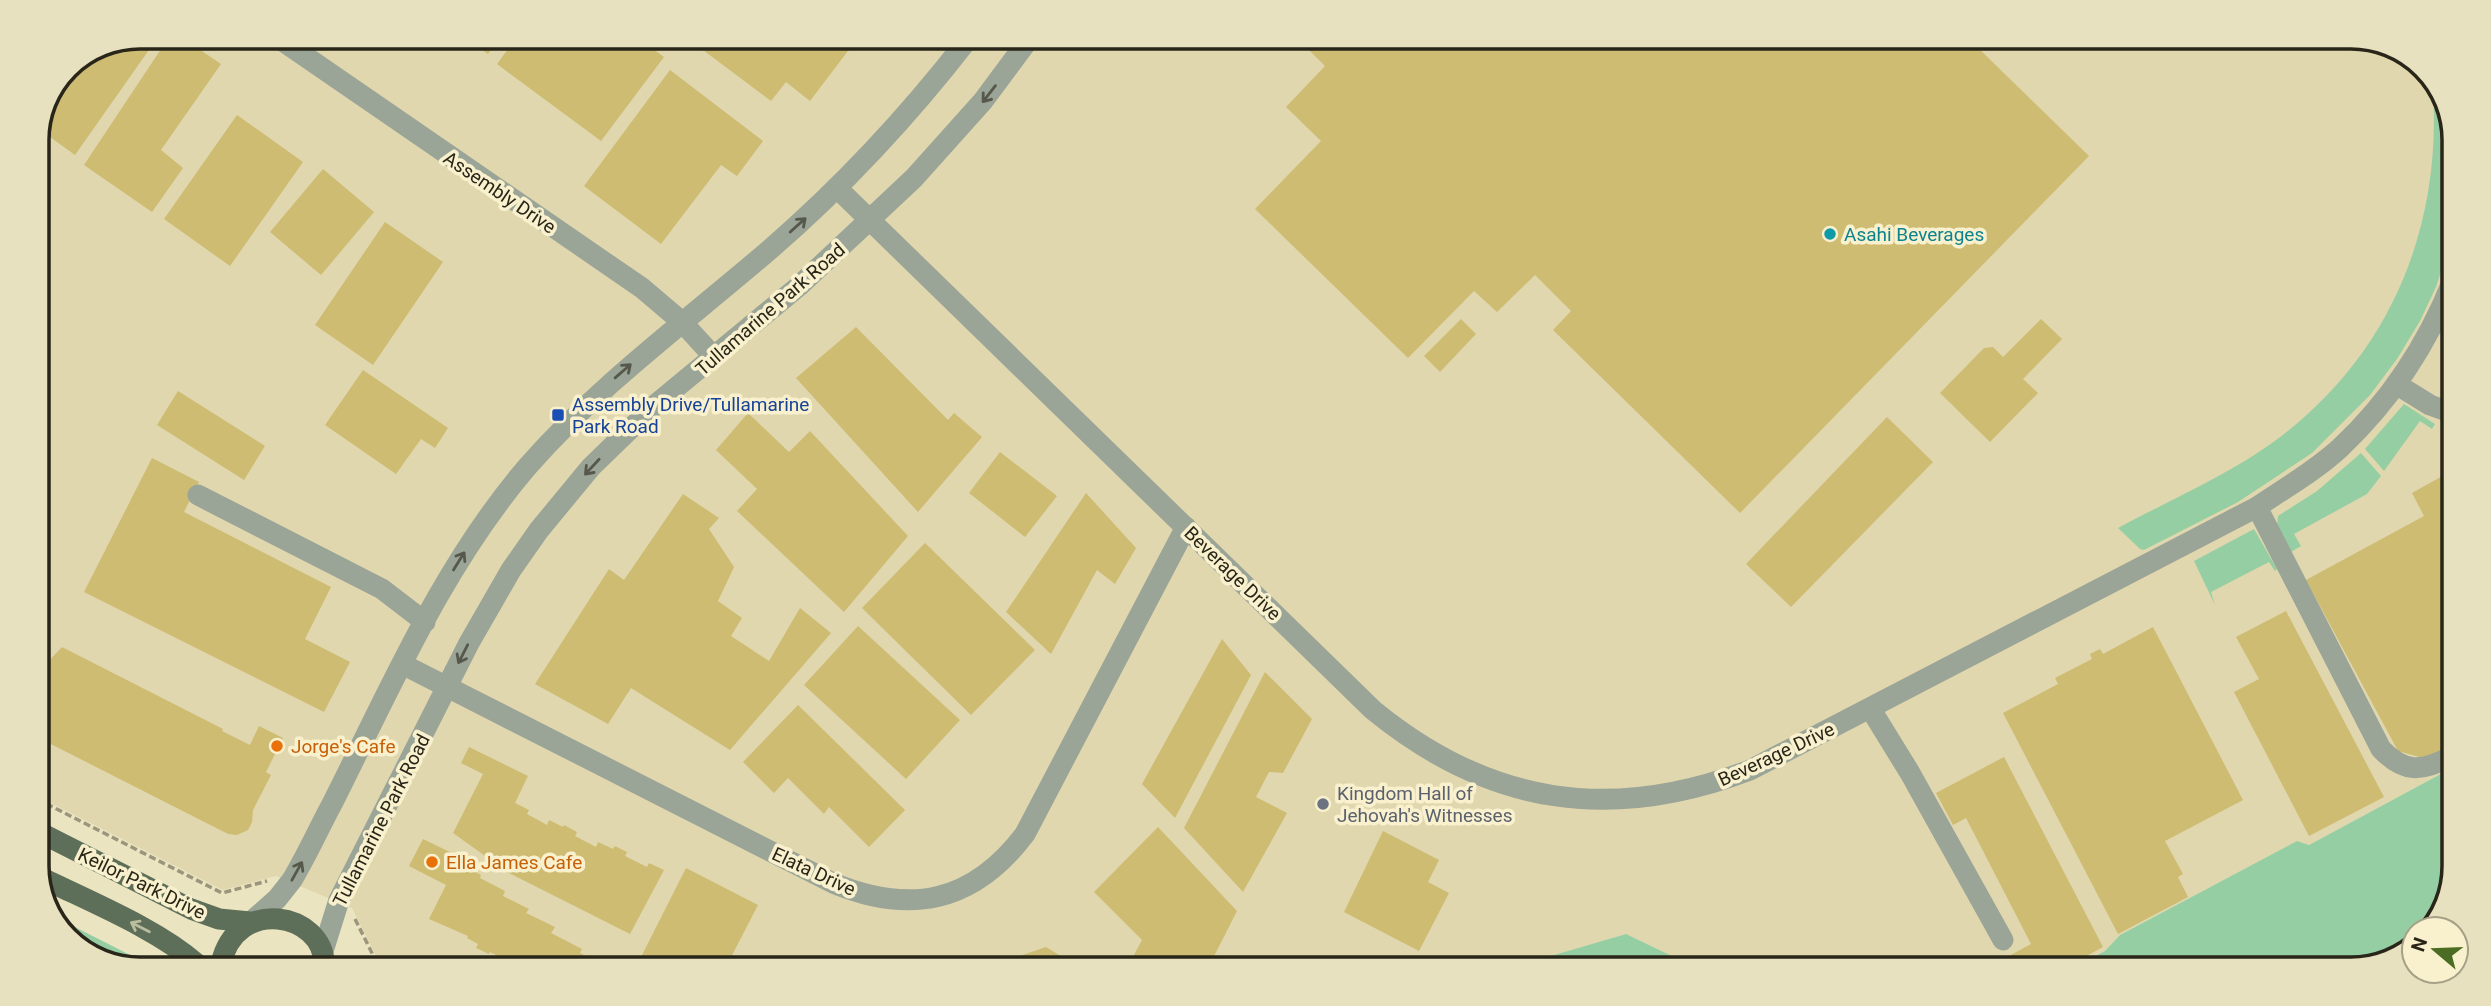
<svg xmlns="http://www.w3.org/2000/svg" width="2491" height="1006" viewBox="0 0 2491 1006" font-family="Roboto,sans-serif">
<style>
.built{fill:#e0d7ae}
.green{fill:#96cea4}
.building{fill:#cdbc72}
.lines{fill:none;stroke-linecap:round;stroke-linejoin:round}
.path{stroke:#9a957b;stroke-width:3.5;stroke-dasharray:7 3.5;stroke-linecap:butt}
.minor{stroke:#9aa497;stroke-width:21}
.major{stroke:#5d6f59;stroke-width:21}
.oneway{stroke:#56584b}
.oneway2{stroke:#bbbd9f}
.culture-dot{fill:#0f9aa8;stroke:#f9f1ce;stroke-width:2.5}
.transit-dot{fill:#1a4fb4;stroke:#f9f1ce;stroke-width:2.5}
.food-dot{fill:#e8710a;stroke:#f9f1ce;stroke-width:2.5}
.worship-dot{fill:#6b7280;stroke:#f9f1ce;stroke-width:2.5}
.labels{text-anchor:middle;stroke-width:7;stroke-linejoin:round;paint-order:stroke}
.street-label{font-size:19px;fill:#292619;stroke:#f9f1ce}
.culture-label{font-size:19px;fill:#0d838f;stroke:#f9f1ce;text-anchor:start}
.transit-label{font-size:19px;fill:#164399;stroke:#f9f1ce;text-anchor:start}
.food-label{font-size:19px;fill:#c56008;stroke:#f9f1ce;text-anchor:start}
.worship-label{font-size:19px;fill:#5b616d;stroke:#f9f1ce;text-anchor:start}
.rim{fill:none;stroke:#292619;stroke-width:3.5}
</style>
<rect width="100%" height="100%" fill="#ebe4c1"/>
<path class="built" d="M140,37L2385,42L2433,77L2454,133L2450,769L2309,845L2297,841L2120,935L2105,951L2071,969L1697,968L1626,934L1513,967L389,964L377,958L352,908L276,876L223,890L37,796V133L67,67Z"/>
<path class="green" d="M2432,77L2454,133L2453,234L2436,287L2420,321L2397,359L2370,395L2312,453L2238,502L2144,550L2140,549L2118,528C2166,502 2228,475 2272,443C2392,356 2445,223 2432,77Z
M2404,404L2435,424L2432,429L2420,421L2384,471L2365,449Z
M2361,453L2381,476L2367,494L2294,534L2301,546L2291,552L2277,527L2278,516L2317,491Z
M2254,529L2277,569L2275,571L2269,562L2211,592L2215,605L2194,561Z
M2450,769L2449,900L2426,929H2414V945L2409,952L2352,969H2071L2105,951L2120,935L2297,841L2309,845Z
M53,916L148,964H106L58,929Z
M1626,934L1697,968L1513,967Z"/>
<path class="building" d="M140,37H158L75,155L39,129L62,77L71,65Z
M169,37H181L221,64L161,150L183,168L152,212L84,165Z
M465,38H499L488,54Z
M516,38H638L664,57L601,141L497,64Z
M687,38L857,39L810,101L786,82L771,101Z
M1299,40L1971,41L2089,156L1740,513L1553,330L1571,311L1535,275L1497,312L1474,291L1408,358L1255,209L1321,141L1286,107L1325,66Z
M670,70L763,141L737,176L721,165L661,244L584,186Z
M237,115L303,162L230,266L164,219Z
M323,169L374,212L321,275L270,232Z
M385,222L443,262L373,365L315,325Z
M1461,319L1476,334L1440,372L1424,356Z
M2041,319L2062,339L2023,379L2038,393L1990,442L1940,393L1984,348L1993,347L2003,357Z
M856,327L948,420L954,413L982,437L918,512L796,378Z
M363,370L448,428L435,448L421,439L396,474L325,425Z
M178,391L265,446L244,480L157,425Z
M748,413L789,452L810,431L908,536L844,612L737,511L757,489L716,450Z
M1887,417L1933,462L1791,607L1746,564Z
M1000,452L1057,496L1025,537L969,493Z
M2452,456L2450,749L2430,760L2398,751L2306,580L2424,516L2412,493L2446,474Z
M152,458L199,482L184,512L331,587L305,639L350,662L324,712L84,592Z
M1086,493L1136,548L1115,584L1097,570L1051,654L1006,612Z
M683,494L719,518L709,529L734,567L718,601L742,618L731,636L769,661L800,608L831,633L730,750L631,688L608,724L535,684L609,569L624,580Z
M925,543L1035,650L971,715L862,608Z
M2286,611L2384,797L2309,836L2234,692L2259,679L2236,637Z
M858,626L960,720L906,779L804,685Z
M2153,627L2243,800L2165,841L2183,874L2178,877L2188,897L2118,934L2003,713L2058,684L2055,678L2092,659L2090,654L2100,649L2103,654Z
M1222,639L1251,675L1175,818L1142,784Z
M62,647L223,729L222,731L250,745L259,726L283,738L266,772L271,775L253,810L252,822L248,830L237,835L228,834L37,737V676L41,669Z
M1265,672L1312,719L1283,773L1269,772L1256,797L1287,813L1243,892L1184,828Z
M798,705L905,810L869,847L829,807L824,814L788,778L774,793L743,762Z
M469,747L528,776L515,803L529,810L527,814L547,825L549,820L563,827L564,825L577,832L575,836L596,847L598,842L613,849L615,846L627,852L625,856L647,867L649,863L664,870L630,934L509,873L453,833L483,774L461,763Z
M2004,757L2103,947L2062,969L2002,968L1998,962L2031,944L1966,818L1953,825L1936,793Z
M1158,827L1237,911L1209,966H1128L1142,940L1094,892Z
M1383,831L1439,860L1428,882L1449,893L1419,951L1344,912Z
M423,839L460,857L457,862L481,875L480,878L505,891L503,896L529,909L526,913L555,927L551,933L582,949L580,953L605,965H516L490,952L489,954L476,948L478,944L467,938L468,936L429,919L446,885L409,866Z
M686,868L758,905L727,965H637Z
M1046,947L1077,966H993V965Z"/>
<g class="lines">
<path class="path" d="M37,799L222,893L267,881
M355,919L376,961L382,964"/>
<path class="minor" d="M277,37L642,288L682,322L714,357
M837,188L1373,710C1489,805 1611,823 1750,770L2257,507C2285,488 2315,471 2340,448C2390,401 2428,343 2453,280
M2396,384L2430,405L2452,413
M198,495L382,589L425,622
M2257,507L2381,749C2404,773 2421,772 2450,757
M402,664L833,883C910,915 973,903 1025,834L1186,527
M1870,708L1910,773L2003,940
M252,921L277,899L292,880C307,855 319,828 333,802C391,687 443,565 528,466C594,391 672,332 748,268C830,200 903,123 968,39
M323,951L339,900L469,643L511,570L539,530L591,467L655,405L799,286L914,178L983,101L1029,39"/>
<path class="major" d="M37,831L191,909L219,919L250,922
M38,876C88,901 156,928 197,964
M221,964C236,895 324,913 324,964"/>
</g>
<defs><path id="oneway-shaft" d="M-6 0H5M1.5-3L5.5 0L1.5 3" fill="none" stroke-width="1.6" stroke-linecap="round" stroke-linejoin="round" transform="scale(1.75)"/></defs>
<g class="oneway">
<use href="#oneway-shaft" transform="translate(989 94) rotate(128)"/>
<use href="#oneway-shaft" transform="translate(798 225) rotate(-42)"/>
<use href="#oneway-shaft" transform="translate(623 371) rotate(-41)"/>
<use href="#oneway-shaft" transform="translate(592 467) rotate(133)"/>
<use href="#oneway-shaft" transform="translate(459 561) rotate(-58)"/>
<use href="#oneway-shaft" transform="translate(463 654) rotate(117)"/>
<use href="#oneway-shaft" transform="translate(297 871) rotate(-61)"/>
</g>
<use class="oneway2" href="#oneway-shaft" transform="translate(140 927) rotate(-153)"/>
<circle class="culture-dot" cx="1830" cy="234" r="7"/>
<rect class="transit-dot" x="551" y="408" width="14" height="14" rx="3.5"/>
<g class="food-dot">
<circle cx="277" cy="746" r="7"/>
<circle cx="432" cy="862" r="7"/>
</g>
<circle class="worship-dot" cx="1323" cy="804" r="7"/>
<g class="labels">
<g class="street-label">
<text transform="translate(500 192) rotate(34)" y="7">Assembly Drive</text>
<text transform="translate(770 309) rotate(-41)" y="7">Tullamarine Park Road</text>
<text transform="translate(1233 573) rotate(44)" y="7">Beverage Drive</text>
<text transform="translate(1776 754) rotate(-25)" y="7">Beverage Drive</text>
<text transform="translate(381 820) rotate(-63)" y="7">Tullamarine Park Road</text>
<text transform="translate(814 871) rotate(25)" y="7">Elata Drive</text>
<text transform="translate(142 883) rotate(26)" y="7">Keilor Park Drive</text>
</g>
<g class="culture-label">
<text x="1844" y="241">Asahi Beverages</text>
</g>
<g class="transit-label">
<text x="572" y="411">Assembly Drive/Tullamarine<tspan x="572" dy="22">Park Road</tspan></text>
</g>
<g class="food-label">
<text x="291" y="753">Jorge's Cafe</text>
<text x="446" y="869">Ella James Cafe</text>
</g>
<g class="worship-label">
<text x="1337" y="800">Kingdom Hall of<tspan x="1337" dy="22">Jehovah's Witnesses</tspan></text>
</g>
</g>
<path d="M0 0H2491V1006H0ZM140 49H2351A91 91 0 0 1 2442 140V866A91 91 0 0 1 2351 957H140A91 91 0 0 1 49 866V140A91 91 0 0 1 140 49Z" fill="#e8e1c0" fill-rule="evenodd"/>
<path class="rim" d="M140 49H2351A91 91 0 0 1 2442 140V866A91 91 0 0 1 2351 957H140A91 91 0 0 1 49 866V140A91 91 0 0 1 140 49Z"/>
<g transform="translate(2435 950) rotate(289)"><circle r="33" fill="#f9f1ce" stroke="#a6a086" stroke-width="2"/>
<path d="M0-5L12 26L0 18L-12 26Z" fill="#4b6c23"/>
<text y="-10" font-size="19" font-weight="bold" text-anchor="middle" fill="#292619">N</text>
</g>
</svg>
